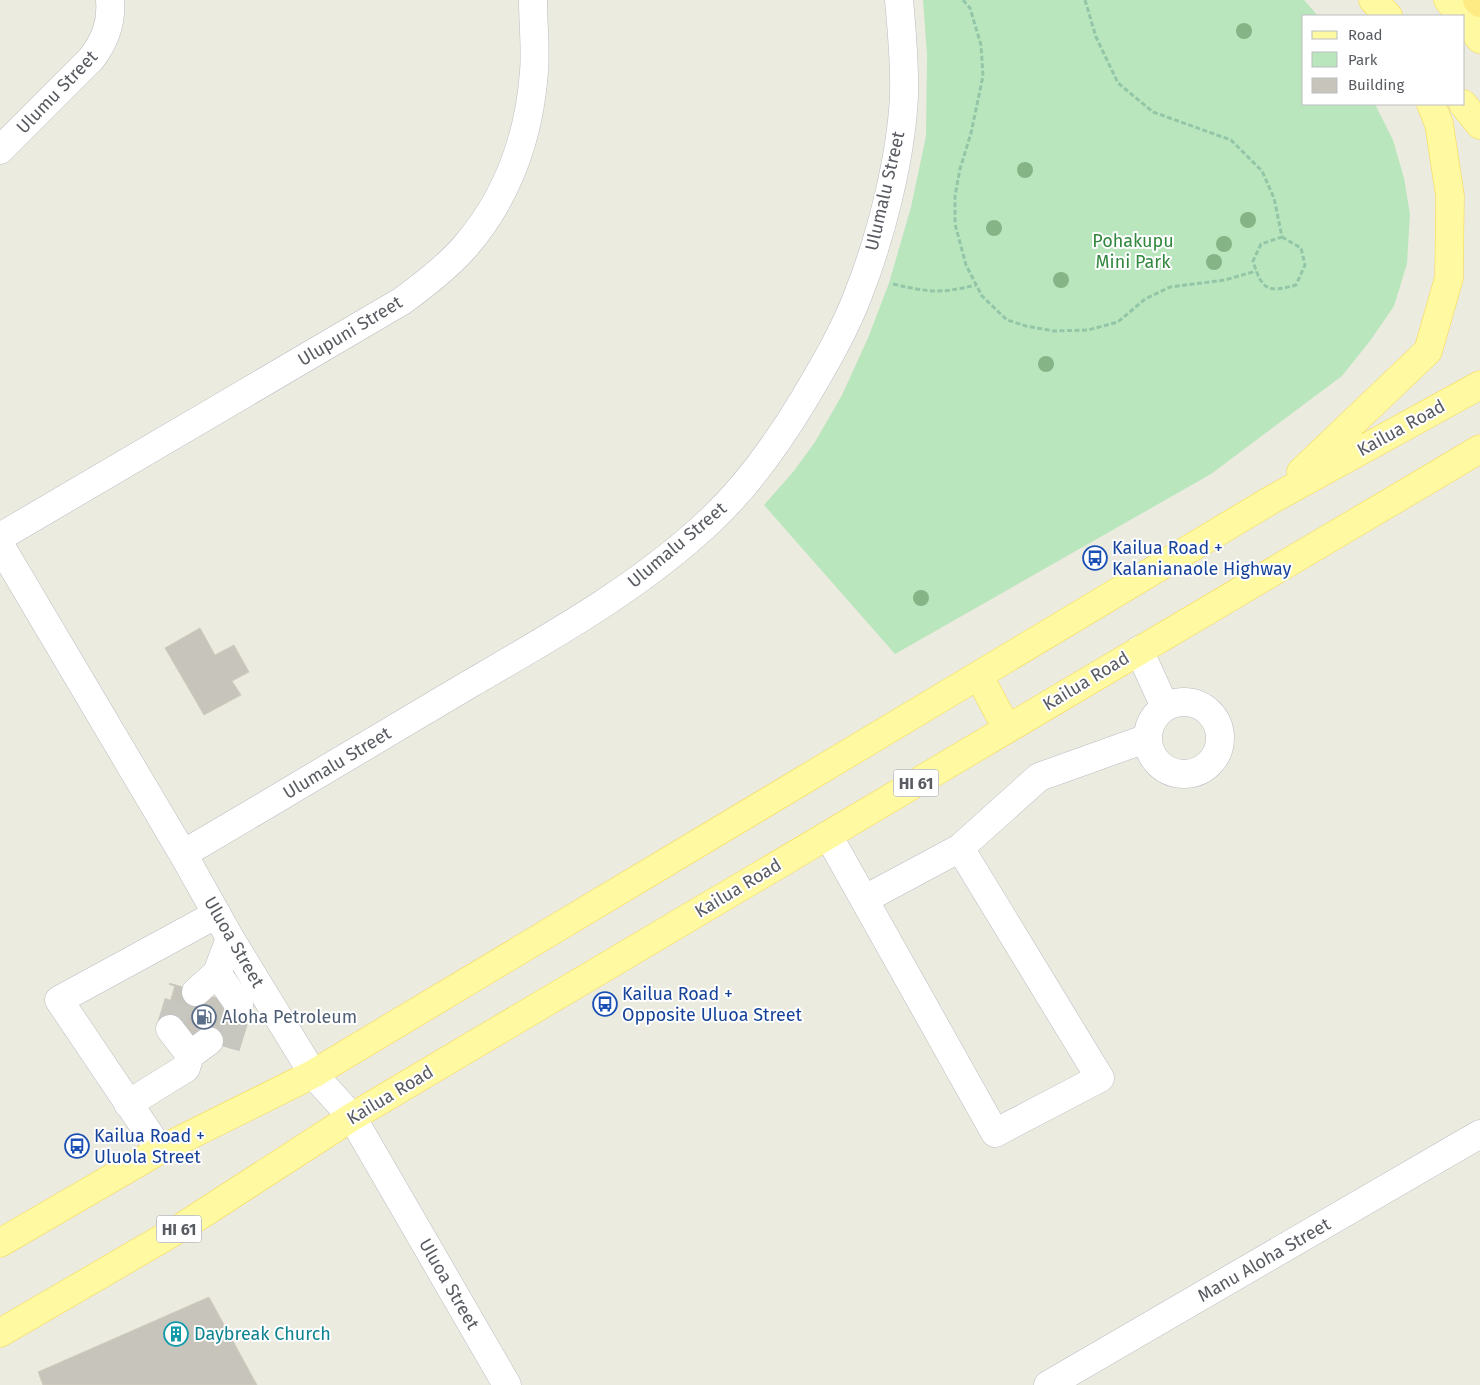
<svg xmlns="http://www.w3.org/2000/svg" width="1480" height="1385" viewBox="0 0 1480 1385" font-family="'Fira Sans',sans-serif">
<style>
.green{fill:#bae6be}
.building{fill:#c7c4bc;stroke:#d1cdbd}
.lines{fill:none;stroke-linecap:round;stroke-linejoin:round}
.minor-tunnel{stroke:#c7c7c0;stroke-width:28;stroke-dasharray:28 14;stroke-linecap:butt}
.minor-casing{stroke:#babcc2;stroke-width:29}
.major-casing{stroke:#f7d74e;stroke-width:29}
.highway-casing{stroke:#ecb800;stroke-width:29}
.path{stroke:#92c6a7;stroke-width:3;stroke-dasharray:5 2.5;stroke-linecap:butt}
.minor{stroke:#fff;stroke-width:28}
.major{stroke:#fff9a2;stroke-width:28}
.highway{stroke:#ffeb84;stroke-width:28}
.tree{fill:#85b486}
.labels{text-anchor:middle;stroke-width:4;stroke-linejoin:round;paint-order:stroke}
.shield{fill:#fff;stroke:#8a8c90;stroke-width:1}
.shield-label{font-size:16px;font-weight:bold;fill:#585b61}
.street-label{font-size:18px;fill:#585b61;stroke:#fff}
.park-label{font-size:18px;fill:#31873d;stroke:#fff}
.transit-label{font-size:18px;fill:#164399;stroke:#fff;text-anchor:start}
.service-label{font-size:18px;fill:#4e5e75;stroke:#fff;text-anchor:start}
.culture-label{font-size:18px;fill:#0d838f;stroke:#fff;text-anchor:start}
</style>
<rect width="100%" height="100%" fill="#ecebdf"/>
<path class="green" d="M923,0H1304L1318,16H1304V104H1375L1393,140L1404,178L1410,214L1407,264L1394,306L1370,341L1342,376L1211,474L895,654L764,505L793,472L815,442L842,395L868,338L889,283L911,207L926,136L927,55Z"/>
<path class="building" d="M200,628L215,655L234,645L249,672L232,681L241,695L204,715L165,648Z
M175,985L246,1007L233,1049L163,1027Z
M209,1297L257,1385H43L38,1372Z"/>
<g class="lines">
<path class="minor-tunnel" d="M170,1029L183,987
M226,1047L239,1005"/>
<g class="minor-casing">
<path id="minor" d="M0,150L91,59C105,41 112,23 110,0
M0,537L402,301C424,285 445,269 463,249C507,199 529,138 534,72C536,49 533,24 533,0
M0,545L183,854L230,938L313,1074L352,1117L507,1385
M1139,650L1165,707
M1148 738a36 36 0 1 1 72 0a36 36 0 1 1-72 0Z
M828,835L995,1133L1100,1078L960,848L865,899
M960,848L1039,777L1148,738
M183,854C280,797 377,739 473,682C556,634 641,586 711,520C747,486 777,444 803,401C823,367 844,332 858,295C881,237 901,158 904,96C905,64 902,32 899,0
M217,973L239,1005
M196,992L217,973L230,938
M170,1029L190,1055
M128,1104L186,1068L190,1055L209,1041
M160,1150L59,1000L217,914
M1048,1385L1480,1134"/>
</g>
<g class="major-casing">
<path id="major" d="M1373,0L1388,16
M1448,0L1462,16
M1464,19L1480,39
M1463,104L1480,125
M1301,472L1428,351L1449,278L1450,196L1439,124L1431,104
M979,676L1007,729
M0,1243L160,1150L313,1074L1271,500L1480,385
M0,1333L182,1227L352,1117L1480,449"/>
</g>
<g class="highway-casing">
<path id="highway" d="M1477,0L1480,3"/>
</g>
<path class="path" d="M963,0L970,8L981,45L983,76L971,133L960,169L955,196V224L966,265L982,296L1007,320L1026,326L1054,331L1088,330L1118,322L1145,299L1170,287L1225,280L1256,271
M1085,0L1096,37L1118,83L1153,112L1231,140L1262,171L1274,198L1282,237
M1282,237L1301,248L1305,265L1296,285C1267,293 1262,290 1253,261L1261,244Z
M893,284C928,292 940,294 976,285"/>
<use href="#minor" class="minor"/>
<use href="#major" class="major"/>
<use href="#highway" class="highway"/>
</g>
<g class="tree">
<circle cx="1244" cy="31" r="8"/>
<circle cx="1025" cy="170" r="8"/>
<circle cx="1248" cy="220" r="8"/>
<circle cx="994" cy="228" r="8"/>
<circle cx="1224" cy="244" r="8"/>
<circle cx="1214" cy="262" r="8"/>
<circle cx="1061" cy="280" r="8"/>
<circle cx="1046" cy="364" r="8"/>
<circle cx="921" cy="598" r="8"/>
</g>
<defs>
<g id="bus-ring" transform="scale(1.25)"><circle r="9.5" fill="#fff" stroke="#1a4fb4" stroke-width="1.5"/><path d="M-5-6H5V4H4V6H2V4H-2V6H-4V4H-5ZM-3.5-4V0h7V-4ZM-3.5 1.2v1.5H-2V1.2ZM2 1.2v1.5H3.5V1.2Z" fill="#1a4fb4"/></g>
<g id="fuel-ring" transform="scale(1.25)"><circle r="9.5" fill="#fff" stroke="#5c6f8a" stroke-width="1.5"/><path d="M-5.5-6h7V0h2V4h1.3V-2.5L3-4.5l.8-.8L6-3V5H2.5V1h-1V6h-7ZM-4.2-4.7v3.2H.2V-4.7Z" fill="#5c6f8a"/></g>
<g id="building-ring" transform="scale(1.25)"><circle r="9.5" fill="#fff" stroke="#0f9aa8" stroke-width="1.5"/><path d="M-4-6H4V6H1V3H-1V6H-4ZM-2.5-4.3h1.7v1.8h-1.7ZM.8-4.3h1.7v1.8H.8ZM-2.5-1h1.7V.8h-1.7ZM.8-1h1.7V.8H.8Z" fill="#0f9aa8"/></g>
</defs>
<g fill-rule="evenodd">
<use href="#bus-ring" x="1095" y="558"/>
<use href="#bus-ring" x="605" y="1004"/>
<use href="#fuel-ring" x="204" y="1017"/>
<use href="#bus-ring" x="77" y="1146"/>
<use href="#building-ring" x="176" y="1334"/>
</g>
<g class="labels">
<g class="shield">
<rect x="893.5" y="769.5" width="45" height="27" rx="4"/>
<rect x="156.5" y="1215.5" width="45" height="27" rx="4"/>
</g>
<g class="shield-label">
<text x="916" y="789">HI 61</text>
<text x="179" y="1235">HI 61</text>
</g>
<g class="street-label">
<text transform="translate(57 92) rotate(-46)" y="6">Ulumu Street</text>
<text transform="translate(885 191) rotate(-77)" y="6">Ulumalu Street</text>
<text transform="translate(350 331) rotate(-31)" y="6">Ulupuni Street</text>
<text transform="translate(1401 428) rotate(-29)" y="6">Kailua Road</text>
<text transform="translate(677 545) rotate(-40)" y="6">Ulumalu Street</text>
<text transform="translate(1086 681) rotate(-31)" y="6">Kailua Road</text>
<text transform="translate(337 763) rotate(-31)" y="6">Ulumalu Street</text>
<text transform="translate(738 888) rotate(-31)" y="6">Kailua Road</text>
<text transform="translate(234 942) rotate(60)" y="6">Uluoa Street</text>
<text transform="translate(390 1095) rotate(-31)" y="6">Kailua Road</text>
<text transform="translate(1264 1260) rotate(-30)" y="6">Manu Aloha Street</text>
<text transform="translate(449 1284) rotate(60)" y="6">Uluoa Street</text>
</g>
<g class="park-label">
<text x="1133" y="247">Pohakupu<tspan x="1133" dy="21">Mini Park</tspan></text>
</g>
<g class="transit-label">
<text x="1112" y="554">Kailua Road +<tspan x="1112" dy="21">Kalanianaole Highway</tspan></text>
<text x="622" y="1000">Kailua Road +<tspan x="622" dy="21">Opposite Uluoa Street</tspan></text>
<text x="94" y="1142">Kailua Road +<tspan x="94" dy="21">Uluola Street</tspan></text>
</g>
<g class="service-label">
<text x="222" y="1023">Aloha Petroleum</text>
</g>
<g class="culture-label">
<text x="194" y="1340">Daybreak Church</text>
</g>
</g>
<rect x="1302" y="15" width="162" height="90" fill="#ffffff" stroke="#bcbdc0"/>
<rect x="1312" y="31" width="25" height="8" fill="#fff9a2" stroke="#bcbdc0"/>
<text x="1348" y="40" font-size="15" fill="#585b61">Road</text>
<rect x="1312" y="52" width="25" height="15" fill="#bae6be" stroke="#bcbdc0"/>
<text x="1348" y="65" font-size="15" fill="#585b61">Park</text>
<rect x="1312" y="78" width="25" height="15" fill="#c7c4bc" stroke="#bcbdc0"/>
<text x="1348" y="90" font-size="15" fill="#585b61">Building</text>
</svg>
